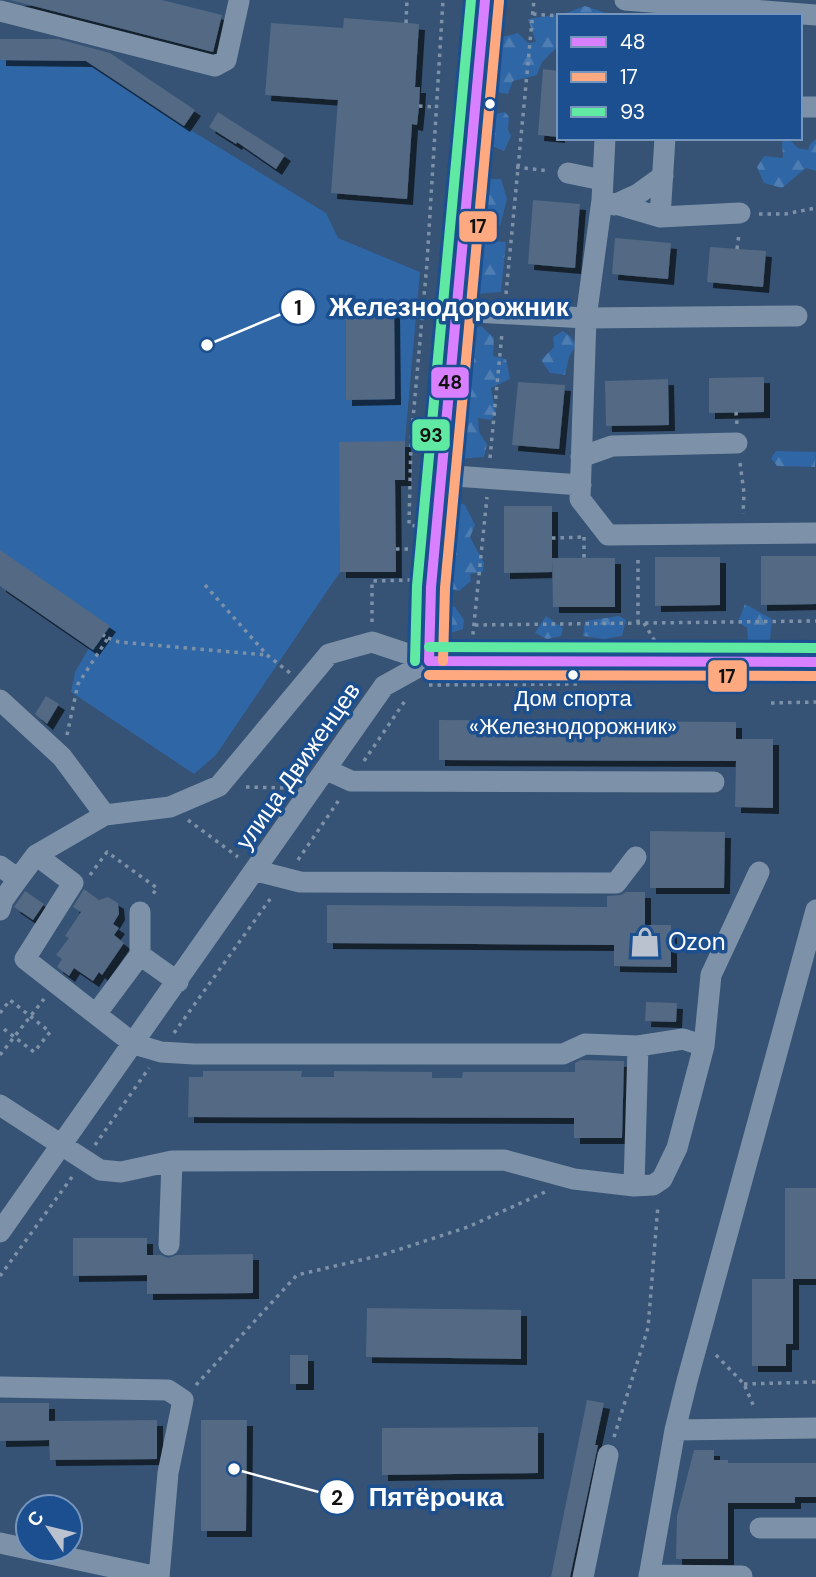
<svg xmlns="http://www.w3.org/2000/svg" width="816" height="1577" viewBox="0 0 816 1577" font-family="'DM Sans',sans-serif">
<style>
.forest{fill:url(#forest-firs)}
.garden{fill:#2f66a5}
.building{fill:#526984;filter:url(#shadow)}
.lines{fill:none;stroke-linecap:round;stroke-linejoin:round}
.path{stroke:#7d92a8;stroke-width:3.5;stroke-dasharray:3.5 5;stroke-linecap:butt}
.minor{stroke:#7d92a8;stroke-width:21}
.bus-1-casing{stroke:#1b4f8f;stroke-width:16}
.bus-2-casing{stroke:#1b4f8f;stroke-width:16}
.bus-3-casing{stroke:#1b4f8f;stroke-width:16}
.bus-1{stroke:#d880ff;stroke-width:10}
.bus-2{stroke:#ffa980;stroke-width:10}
.bus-3{stroke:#60e9a3;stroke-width:10}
.bus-dot{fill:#fff;stroke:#1b4f8f;stroke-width:2.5}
.labels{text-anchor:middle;stroke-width:7;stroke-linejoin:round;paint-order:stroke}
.bus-label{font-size:22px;fill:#fff;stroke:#1b4f8f}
.street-label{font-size:24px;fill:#fff;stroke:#1b4f8f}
.poi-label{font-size:24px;fill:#fff;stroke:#1b4f8f;text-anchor:start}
.leader{fill:none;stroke:#fff;stroke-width:2.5}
.callout-dot{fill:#fff;stroke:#1b4f8f;stroke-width:2.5}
.mark-label{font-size:21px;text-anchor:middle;font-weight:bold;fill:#111}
.callout-label{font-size:26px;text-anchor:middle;font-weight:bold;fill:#fff;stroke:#1b4f8f;stroke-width:7;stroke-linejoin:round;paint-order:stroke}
.line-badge{stroke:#1b4f8f;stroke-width:2.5}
.pale-badge-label{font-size:19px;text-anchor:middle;font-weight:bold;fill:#111}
</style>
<defs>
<pattern id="forest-firs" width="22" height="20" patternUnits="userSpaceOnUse" patternTransform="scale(1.75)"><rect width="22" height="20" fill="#2f66a5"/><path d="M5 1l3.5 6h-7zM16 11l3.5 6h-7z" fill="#4e7db2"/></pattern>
<filter id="shadow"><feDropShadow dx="6" dy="6" stdDeviation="0" flood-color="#0009"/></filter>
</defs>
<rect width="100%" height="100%" fill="#365274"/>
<path class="forest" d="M585,6L615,16H559V45L542,62L537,75L513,81L508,94L478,89L486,49L499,38L518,33L528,43L536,42L528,19L566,13Z
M505,112L509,117L508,130L511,136L504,151L489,145L491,115Z
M788,138L798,148L808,150L810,144L816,139V171L806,168L782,188L764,183L757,167L764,156L783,158L782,142Z
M486,179H501L507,199L500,226L481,223C481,211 471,203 470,190Z
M490,241L506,242L501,292L476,294L479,247Z
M481,326L494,338L493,356L506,359L510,379L491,388L496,414L491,420L478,418L479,432L487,444L484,457L457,459L454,421L470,386L459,365L469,354V330Z
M563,331L571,337L576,345L569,357L565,375L550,373L541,360L554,347L553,337Z
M776,451L816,452L815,467L777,466L771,458Z
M454,501L465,505L475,525L470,537L484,563L483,572L470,574L471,581L459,591L443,587L446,513Z
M441,603L455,607L464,620L463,629L445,635L431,626Z
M745,604L772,619L770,640L763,646L748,640L747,628L738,622Z
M546,616L563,628L561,636L547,639L535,633Z
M619,616L626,620L622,636L604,639L583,636L585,621Z"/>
<path class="garden" d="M0,60L86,61L184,126L326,213L338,238L420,272L405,441V480H395L396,572H340L216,755L194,774L71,692L75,672L89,648L0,586Z"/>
<path class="building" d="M10,0H162L222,15L213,52Z
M344,18L419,24L415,87H420L419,106L417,125L412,124L407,199L331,193L338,100L265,95L271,23L343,28Z
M0,39H58L110,53L195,110L184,126L86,61L0,60Z
M543,69L559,71V137L538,135Z
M218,112L285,155L276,169L237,142L236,144L209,127Z
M533,200L580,204L575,268L528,264Z
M615,238L671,243L668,279L612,274Z
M710,247L766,251L763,287L707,282Z
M346,309H394L395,399L346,400Z
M764,377V412L709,413V378Z
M668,379L669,425L606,426L605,381Z
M518,382L565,385L559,449L512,445Z
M405,441V480H395L396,572H340L339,442Z
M504,506H552V572L504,573Z
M0,550L110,626L93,650L0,586Z
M761,556H816V604L761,605Z
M655,557H720V605L655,606Z
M552,558H615V607H553Z
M46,696L59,704L47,724L35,714Z
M439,720L736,722V739H773V808L735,807L736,761L439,760Z
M650,831L725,832L724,888H650Z
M84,889L99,900L108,897L118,903L119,914L113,924L119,928L114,935L124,943L102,975L99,972L93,981L74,968L69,976L57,967L62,959L56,955L69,938L65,936L81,912L73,907Z
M25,891L44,904L33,920L14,907Z
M626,892H645V925H671V967L614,966V945L327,943V905L607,907V896L621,895Z
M646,1002L677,1003L676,1022L645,1021Z
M581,1060L624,1061L622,1138H574V1118L188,1117L189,1077H203V1071H302L301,1077H334V1071L432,1072V1078H462L463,1072H575V1063Z
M785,1188H816V1279H785Z
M73,1238H147V1255H161L168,1258L177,1255L253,1254V1293L147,1294V1275L73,1276Z
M752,1279H793V1344H786V1366H752Z
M367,1308L521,1310V1359L366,1357Z
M290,1355H308V1384H290Z
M587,1400L604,1403L595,1445H598L570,1577H551Z
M0,1403H49V1421L157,1420V1459L50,1460L49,1440L0,1441Z
M201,1420H247L246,1531H201Z
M538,1427V1473L382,1475V1428Z
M694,1450H714V1460H728V1463H816V1497H795V1503H728V1559H676L677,1516Z"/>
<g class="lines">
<path class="path" d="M533,14L559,16
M406,23L407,0
M419,106L436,107
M516,167L549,171
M759,214H785L816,208
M737,249L739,234
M506,294L534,0
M736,412L737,424
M490,458L502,333
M740,463L744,493L743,514
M416,526L409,525L411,441L427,263L443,0
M584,537V558
M552,538L585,537
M396,549H413
M205,585L267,655L290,673
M372,622V581L410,580
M638,623V555
M644,623L656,643
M475,625L816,621
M108,638L119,642L267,655
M472,643L487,497
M429,685L582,684
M771,703L816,702
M67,735L78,684L108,638L103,635
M364,761L407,698
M246,787L287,788
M188,820L238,857
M298,860L341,797
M90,875L107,852L157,888L151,897
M0,1013L10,1000L50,1032L34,1052L0,1026
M174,1033L273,895
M0,1055L44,999
M95,1145L149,1068
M0,1276L72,1177
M716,1355L744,1384L754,1407
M744,1384L816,1382
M196,1385L297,1275L382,1255L468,1227L545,1192
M614,1437L648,1328L658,1205"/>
<path class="minor" d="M625,0L816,15
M0,11L215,66L226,60L239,1
M800,107H816
M605,138L602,200L586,318L580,499L608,535L816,533
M568,173L602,180
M602,200L660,217L740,213
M614,205L638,194L663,176
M660,217L665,138
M456,311L586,318L797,316
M581,457L612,446L737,443
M441,475L581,485
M429,661L431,587L485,0
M0,700L62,757L105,815
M327,770L351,781L714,782
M36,855L73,883L25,959L134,1044L161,1052L194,1054H563L585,1044L638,1046L683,1039L704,1046
M0,866L18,879
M257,871L300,882L616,883L636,857
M0,910L3,900L18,879L36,855L105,815L170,807L219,786L329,654L372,642L429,661
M140,912V955
M96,1014L140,955L178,982
M0,1105L100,1170L121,1172L172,1161L504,1160L574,1179L634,1186L653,1185L662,1179L677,1148L704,1046L711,975L759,872
M634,1186L638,1046
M0,1232L384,686L429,661L816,662
M169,1245L172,1161
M0,1387L168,1390L183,1400L168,1473L159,1577
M675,1430L816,1428
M760,1528H816
M0,1543L158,1577
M649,1575L742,1576
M583,1577L608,1455
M649,1577L675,1430L687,1381L816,910"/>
<g class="bus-1-casing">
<path id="bus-1" d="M429,661L431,587L485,0
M429,661L816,662"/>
</g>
<g class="bus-2-casing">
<path id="bus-2" d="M443,661L445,588L499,1
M429,675L816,676"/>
</g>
<g class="bus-3-casing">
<path id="bus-3" d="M429,647L816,648
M415,661L417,586L471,0"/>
</g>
<use href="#bus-1" class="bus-1"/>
<use href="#bus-2" class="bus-2"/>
<use href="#bus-3" class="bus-3"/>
</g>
<defs>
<g id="shop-bare" transform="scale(2.415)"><path d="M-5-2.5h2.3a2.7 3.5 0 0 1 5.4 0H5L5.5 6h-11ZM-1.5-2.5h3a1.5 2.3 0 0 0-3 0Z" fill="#b9c2ce" stroke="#1b4f8f" stroke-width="2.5" paint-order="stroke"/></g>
</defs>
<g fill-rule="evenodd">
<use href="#shop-bare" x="645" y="942"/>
</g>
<g class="bus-dot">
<circle cx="490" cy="104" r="6"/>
<circle cx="573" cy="675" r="6"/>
</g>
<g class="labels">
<g class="bus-label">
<text x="573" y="706">Дом спорта<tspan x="573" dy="28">«Железнодорожник»</tspan></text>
</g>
<g class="street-label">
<text transform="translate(298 766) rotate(-55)" y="8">улица Движенцев</text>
</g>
<g class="poi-label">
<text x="668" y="950">Ozon</text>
</g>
</g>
<path class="leader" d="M207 345L298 307M234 1469L337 1497"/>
<g class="callout-dot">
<circle cx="207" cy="345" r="7"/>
<circle cx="234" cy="1469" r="7"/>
<circle cx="298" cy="307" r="18"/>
<circle cx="337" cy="1497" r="18"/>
</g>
<g class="mark-label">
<text x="298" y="315">1</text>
<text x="337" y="1505">2</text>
</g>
<g class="callout-label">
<text x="449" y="316">Железнодорожник</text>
<text x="436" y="1506">Пятёрочка</text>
</g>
<g class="line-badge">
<rect x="458" y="210" width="40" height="33" rx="7" fill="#ffa980"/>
<rect x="430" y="366" width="40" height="33" rx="7" fill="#d880ff"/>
<rect x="411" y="418" width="40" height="34" rx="7" fill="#60e9a3"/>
<rect x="707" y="659" width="41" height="34" rx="7" fill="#ffa980"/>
</g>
<g class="pale-badge-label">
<text x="478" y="233">17</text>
<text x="450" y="389">48</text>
<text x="431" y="442">93</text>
<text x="727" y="683">17</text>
</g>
<rect x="557" y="14" width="245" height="126" fill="#1b4f8f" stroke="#7695bc" stroke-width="2"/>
<rect x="571" y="37" width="35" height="10" fill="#d880ff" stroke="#7695bc" stroke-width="2"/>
<text x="620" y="49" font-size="21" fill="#ffffff">48</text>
<rect x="571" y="72" width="35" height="10" fill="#ffa980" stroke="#7695bc" stroke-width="2"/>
<text x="620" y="84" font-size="21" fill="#ffffff">17</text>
<rect x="571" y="107" width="35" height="10" fill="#60e9a3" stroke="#7695bc" stroke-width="2"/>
<text x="620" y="119" font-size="21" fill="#ffffff">93</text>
<g transform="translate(49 1528) rotate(305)"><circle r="33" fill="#1b4f8f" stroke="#7695bc" stroke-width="2"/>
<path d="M0-5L12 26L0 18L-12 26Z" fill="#b9c2ce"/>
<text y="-10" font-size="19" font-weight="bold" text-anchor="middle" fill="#ffffff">С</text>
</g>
</svg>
